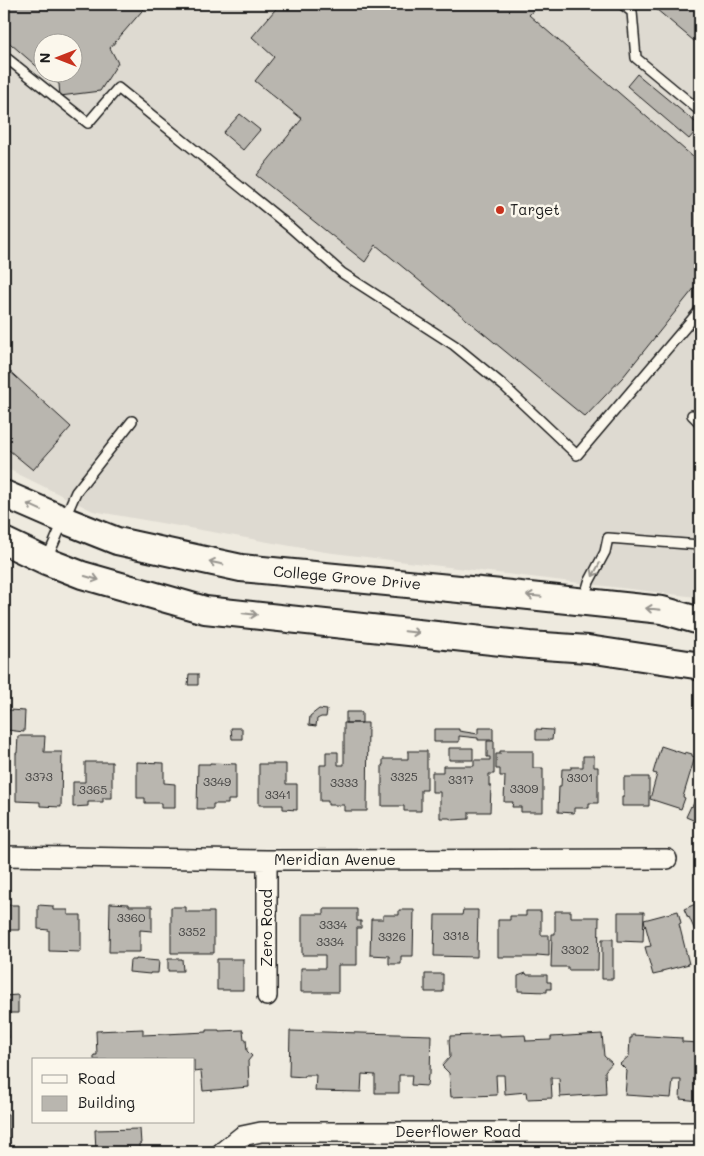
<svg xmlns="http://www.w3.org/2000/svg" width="704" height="1156" viewBox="0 0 704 1156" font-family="Mali,sans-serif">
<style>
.built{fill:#dedad1;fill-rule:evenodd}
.building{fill:#b9b6af;stroke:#1c1c1c}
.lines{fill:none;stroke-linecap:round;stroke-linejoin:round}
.service-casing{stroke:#1c1c1c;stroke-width:12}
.minor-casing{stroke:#1c1c1c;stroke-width:22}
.secondary-casing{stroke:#1c1c1c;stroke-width:30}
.service{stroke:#fbf7ec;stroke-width:9}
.minor{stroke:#fbf7ec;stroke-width:19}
.secondary{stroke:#fbf7ec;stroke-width:26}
.oneway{stroke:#97948e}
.poi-dot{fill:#c8321e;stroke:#fbf7ec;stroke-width:2}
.labels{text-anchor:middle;stroke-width:5;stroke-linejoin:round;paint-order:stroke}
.number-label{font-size:12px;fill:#434241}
.poi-label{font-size:15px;fill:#1c1c1c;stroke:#fbf7ec;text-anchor:start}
.street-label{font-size:15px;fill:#1c1c1c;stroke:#fbf7ec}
</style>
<rect width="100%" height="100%" fill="#eeeadf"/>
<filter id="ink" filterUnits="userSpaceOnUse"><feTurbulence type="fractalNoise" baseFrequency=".02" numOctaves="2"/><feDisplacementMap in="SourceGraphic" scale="10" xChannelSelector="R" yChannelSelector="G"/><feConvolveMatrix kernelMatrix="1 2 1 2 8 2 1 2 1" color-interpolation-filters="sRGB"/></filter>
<g filter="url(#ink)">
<path class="built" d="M4,4H700V599L696,597L325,552L93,511L4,467ZM42,42H72V72H42Z"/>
<path class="building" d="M4,4H148L110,48L118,63L100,91L60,96L59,84L45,72H72V42H42V71L4,38Z
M280,4H539L529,15L700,163V281L623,377L585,417L376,245L365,262L256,175L302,119L255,81L274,57L252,37Z
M650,4H700V46Z
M637,74L700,126L689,139L627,86Z
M240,114L260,130L243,150L223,133Z
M4,366L71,427L33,470L4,446Z
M189,674H198V685H188Z
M319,709L327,710L326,717H321L317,719L316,726L309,725L310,716Z
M9,710L25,711L24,732L7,730Z
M346,712H362V723H346Z
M344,723H368L367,811H344V805H328V801H320V765H326V752H338V765H344Z
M231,728H242V739H232Z
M478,728H493V740H478V738L459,736V742H434V729H459V731L478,734Z
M536,729L553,730L552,740H536Z
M18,736H45L44,752H62L61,807L40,806V802L16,801V753H17Z
M487,741H494V774H489V786H491L490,812H469V819L453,820L449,818H440V792H432V772H443V766H474V760H490V757H487Z
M661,746L685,754V752L692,754V756L695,757L683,797L685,798L681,809L650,799L657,774L653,773Z
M449,748H473V760H449Z
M408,751H427V790H421V811H404V806H382V765H383V759H408Z
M500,751H533V768H543V812H521V807H512L513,802H504L505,776H500V769H496V754H500Z
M583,756H594V767H598V803H589V808H574V813L558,812L559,786H561L562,769H571V767H583Z
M85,762H112V798H103V802H88V806L73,807V782H85Z
M137,762L164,763V783L175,784V808H161V803H145V798H137Z
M210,763L236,764V800H228V804H213V809H197L198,764H210Z
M259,764H286V784H297V810L283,809V805H259Z
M624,777H649V806H622V796H624Z
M700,789V823L686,817L691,806L692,807Z
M700,902V942L689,917L688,918L684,909Z
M110,903L129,904V906H152V931L140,930V952H109Z
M4,905H19V930H8V951H4Z
M38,905L53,906V910H68V915H81V952L49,951V930L38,929Z
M171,907H186V912H214V953H171Z
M324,909H357V921H361V928H357V965H338V992H301V968H325V955H302V914H324Z
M399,910H414L413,956H401V964H389V956L370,955L371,919H383V915H399Z
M463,910H478L477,957L434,956L435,915H462Z
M526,911H541V935H549V956L537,955V957H498V920H510V916H526Z
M555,911H571V917H599L598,970H568V967H551L552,934H555Z
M678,911L681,923L679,924L689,964L662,971V973L653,975L645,947L651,946L644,920Z
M618,912H644L643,942L618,941Z
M602,939H613V979H602Z
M136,959L159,961L158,973H150V974L129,972L130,960H136Z
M168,959H182L183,971H168Z
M217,959H243V990H217Z
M526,973L527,975H547V982H551V989H547V992L518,991V976Z
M425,974H443V992H425Z
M18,995V1013H6V1020H8L9,1038H4V996Z
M143,1029V1035L207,1032V1030H219V1031L243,1030L244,1039H246L247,1051L252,1056L248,1061L249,1087L203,1091L201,1071L194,1072V1060H94V1055H97L96,1031Z
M290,1031L431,1035L430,1075H428L427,1086L411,1085L412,1075H399V1093H375V1075L362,1074L361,1092L315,1091L316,1075H305V1077L289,1076Z
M500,1034V1036L525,1035L526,1041L551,1040V1037L602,1034L604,1056L612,1063L605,1071L606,1094L560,1097L559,1078H551L552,1098L527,1099L526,1092L505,1094L504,1075H496L497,1095L451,1097L449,1073L442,1066L450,1057L449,1039H450V1036Z
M632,1035L682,1038V1042L700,1043V1101L680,1099L681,1080H673L671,1098L625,1095L627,1071L620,1064L629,1056L630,1038H632Z
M4,1051L5,1060H6L7,1089H4Z
M4,1102H6V1114H8V1142H4Z
M140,1129L141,1144H139V1152H96L95,1130Z"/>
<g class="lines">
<g class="service-casing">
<path id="service" d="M622,4L632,12L636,58L700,111
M4,56L88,123L118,88L290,227L342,273L454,345L504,386L577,455L700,310
M692,415L700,423
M47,559L76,492L132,421
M584,599L589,582L605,552L608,538L700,545"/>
</g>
<g class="minor-casing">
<path id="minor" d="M4,856L267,860L667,859
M267,996V860
M222,1152L242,1136L261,1132H700"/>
</g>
<g class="secondary-casing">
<path id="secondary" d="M4,494L64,520L117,541L241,568L501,593L662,610L700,621
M4,541L46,561L82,575L205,610L529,645L588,649L695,665L700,667"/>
</g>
<use href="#service" class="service"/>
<use href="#minor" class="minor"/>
<use href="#secondary" class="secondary"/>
</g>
<defs><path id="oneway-shaft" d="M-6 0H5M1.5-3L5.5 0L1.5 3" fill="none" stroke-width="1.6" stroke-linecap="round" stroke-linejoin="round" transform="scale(1.25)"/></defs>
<g class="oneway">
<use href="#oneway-shaft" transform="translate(34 507) rotate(-156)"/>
<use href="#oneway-shaft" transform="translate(216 563) rotate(-168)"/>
<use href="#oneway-shaft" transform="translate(596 570) rotate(118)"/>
<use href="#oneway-shaft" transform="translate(92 578) rotate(16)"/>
<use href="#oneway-shaft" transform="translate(534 596) rotate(-174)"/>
<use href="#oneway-shaft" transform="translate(653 609) rotate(-174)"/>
<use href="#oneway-shaft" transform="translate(250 614) rotate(6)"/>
<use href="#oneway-shaft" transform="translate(412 632) rotate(6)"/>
</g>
</g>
<circle class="poi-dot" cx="500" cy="210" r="5"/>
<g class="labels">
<g class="number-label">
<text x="39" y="781">3373</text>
<text x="404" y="781">3325</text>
<text x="580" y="782">3301</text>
<text x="461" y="784">3317</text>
<text x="217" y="786">3349</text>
<text x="344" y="787">3333</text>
<text x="524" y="793">3309</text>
<text x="93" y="794">3365</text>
<text x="278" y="799">3341</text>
<text x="131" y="922">3360</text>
<text x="333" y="929">3334</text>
<text x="192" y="936">3352</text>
<text x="456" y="940">3318</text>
<text x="392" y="941">3326</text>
<text x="330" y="946">3334</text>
<text x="575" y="954">3302</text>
</g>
<g class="poi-label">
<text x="510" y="215">Target</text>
</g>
<g class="street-label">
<text transform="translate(347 578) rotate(5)" y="5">College Grove Drive</text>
<text x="335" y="865">Meridian Avenue</text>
<text transform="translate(267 928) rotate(-90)" y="5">Zero Road</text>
<text x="458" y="1137">Deerflower Road</text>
</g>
</g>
<rect width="704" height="1156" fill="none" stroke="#fbf7ec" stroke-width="20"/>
<rect x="10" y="10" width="684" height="1136" fill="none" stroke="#1c1c1c" stroke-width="2" filter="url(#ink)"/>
<rect x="32" y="1058" width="162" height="65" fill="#fbf7ec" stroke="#a29f99"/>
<rect x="42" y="1075" width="25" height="8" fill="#fbf7ec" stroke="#a29f99"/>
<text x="78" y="1084" font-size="15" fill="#1c1c1c">Road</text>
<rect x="42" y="1096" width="25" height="15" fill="#b9b6af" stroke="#a29f99"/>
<text x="78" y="1108" font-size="15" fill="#1c1c1c">Building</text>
<g transform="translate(58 58) rotate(270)"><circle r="24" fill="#fbf7ec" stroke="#a29f99"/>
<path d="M0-4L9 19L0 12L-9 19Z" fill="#c8321e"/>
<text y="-8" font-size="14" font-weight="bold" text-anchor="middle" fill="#1c1c1c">N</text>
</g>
</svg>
